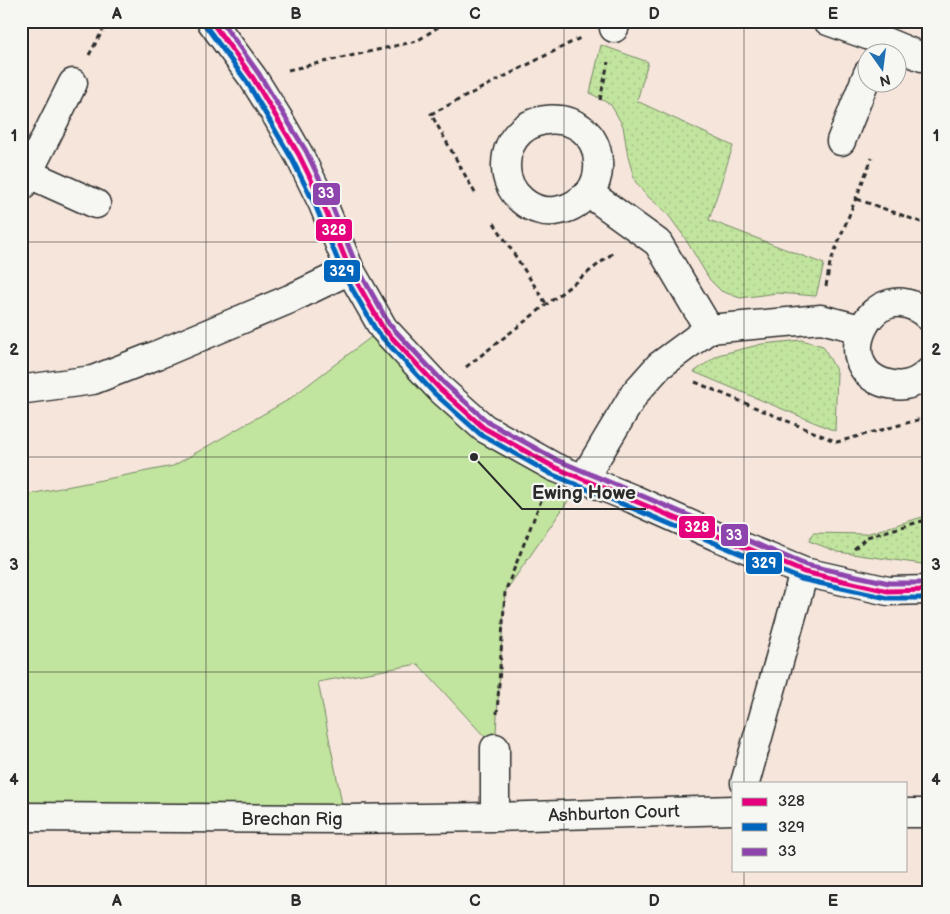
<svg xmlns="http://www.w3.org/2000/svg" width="950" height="914" viewBox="0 0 950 914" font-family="'Balsamiq Sans',sans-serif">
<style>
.grass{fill:url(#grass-dots);stroke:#768864}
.green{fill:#c1e49e;stroke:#768864}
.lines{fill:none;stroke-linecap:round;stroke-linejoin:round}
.street-casing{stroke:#2b2b2b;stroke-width:31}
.path{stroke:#2b2b2b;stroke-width:3;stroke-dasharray:5 4;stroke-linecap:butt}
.street{stroke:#f6f6f2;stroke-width:28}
.bus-1-casing{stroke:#f6f6f2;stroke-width:9}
.bus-2-casing{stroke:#f6f6f2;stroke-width:9}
.bus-3-casing{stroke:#f6f6f2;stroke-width:9}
.bus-1{stroke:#e5007d;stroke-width:5}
.bus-2{stroke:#0065bd;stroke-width:5}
.bus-3{stroke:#8e44ad;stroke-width:5}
.grid{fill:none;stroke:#2b2b2b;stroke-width:1;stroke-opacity:0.55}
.labels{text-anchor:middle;stroke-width:4.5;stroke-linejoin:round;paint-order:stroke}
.street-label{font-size:18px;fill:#2b2b2b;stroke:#f6f6f2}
.leader{fill:none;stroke:#2b2b2b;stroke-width:2}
.callout-dot{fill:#2b2b2b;stroke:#f6f6f2;stroke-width:2}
.callout-label{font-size:19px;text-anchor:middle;font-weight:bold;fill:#2b2b2b;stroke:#f6f6f2;stroke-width:4.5;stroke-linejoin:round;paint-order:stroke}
.line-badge{stroke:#f6f6f2;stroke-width:2}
.badge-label{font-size:14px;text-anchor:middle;font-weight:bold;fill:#fff}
.neatline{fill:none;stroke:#2b2b2b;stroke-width:2}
.grid-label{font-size:16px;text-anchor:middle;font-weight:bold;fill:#2b2b2b}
</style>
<defs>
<pattern id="grass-dots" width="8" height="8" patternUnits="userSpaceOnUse" patternTransform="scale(1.25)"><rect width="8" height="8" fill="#c1e49e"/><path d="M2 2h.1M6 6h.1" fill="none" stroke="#a6c488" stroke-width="1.8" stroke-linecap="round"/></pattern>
</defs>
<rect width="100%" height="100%" fill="#f5e5db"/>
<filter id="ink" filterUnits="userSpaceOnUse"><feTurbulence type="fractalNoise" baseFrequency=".02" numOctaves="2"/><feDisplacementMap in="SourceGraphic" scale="10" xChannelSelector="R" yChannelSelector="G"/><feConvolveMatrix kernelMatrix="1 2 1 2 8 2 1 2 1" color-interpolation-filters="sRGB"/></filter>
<g filter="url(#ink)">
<path class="grass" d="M601,45L648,62L637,101L733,146L709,220L824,264L816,296L777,293L740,298L721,291L710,280L683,235L666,212L645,194L635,181L628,157L623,126L611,105L590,93Z
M802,340L823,346L837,372L835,431L694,372L718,355L762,344Z
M929,515V565L838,552L809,541L813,533L866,534Z"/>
<path class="green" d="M383,328L439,388L584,478L505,592L495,748L418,664L318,682L345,819L21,817V649L30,494L173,466L288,400Z"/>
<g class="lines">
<g class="street-casing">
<path id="street" d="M211,21L253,78L278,118L299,155L323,204L350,270L383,328L439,388L484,428L554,467L633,499L718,537L804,572L888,591L929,590
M828,21L881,40L922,57H929
M614,28L617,21
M841,141L868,73
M29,174L96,204
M21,187L73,83
M929,317C873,264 821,375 894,385C907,387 920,381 929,372
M709,329L821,319L861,329
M21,388L26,389L93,380L157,355L290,299L350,270
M584,478L635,393L659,366L709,329L658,243L589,193C597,183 599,173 598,161C595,104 507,106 506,165C505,193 532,217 560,210C572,208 580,201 589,193
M745,783L804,572
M906,813H929
M21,817L345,819L495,817V748
M495,817L734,810"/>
</g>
<path class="path" d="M89,55L108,21
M288,70L417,41L447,21
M600,100L608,62
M475,193L431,114L582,37
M857,199L929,225
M494,223L547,305
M826,286L830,263L872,158
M466,367L613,253
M695,382L837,442L929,417
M854,549L867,537L929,519
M497,714L505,592L542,498"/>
<use href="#street" class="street"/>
<g class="bus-1-casing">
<path id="bus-1" d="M211,21L253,78L299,155L323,204L350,270L383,328L439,388L484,428L554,467L804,572L888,591L929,590"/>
</g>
<g class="bus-2-casing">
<path id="bus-2" d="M205,25L247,82L292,159L316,207L343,273L377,332L434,393L480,434L551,474L801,579L887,598H929"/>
</g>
<g class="bus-3-casing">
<path id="bus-3" d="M221,21L259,74L306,151L330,201L357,267L389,324L444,383L488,422L557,460L806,565L889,583H929"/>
</g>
<use href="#bus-1" class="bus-1"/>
<use href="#bus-2" class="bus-2"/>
<use href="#bus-3" class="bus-3"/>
</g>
</g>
<path class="grid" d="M206,21V893M386,21V893M564,21V893M744,21V783M21,242H929M21,457H929M21,672H929M744,870V893"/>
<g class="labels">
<g class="street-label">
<text transform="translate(614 813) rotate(-2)" y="6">Ashburton Court</text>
<text x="292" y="825">Brechan Rig</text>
</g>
</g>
<path class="leader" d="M474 457L522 509H646"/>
<circle class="callout-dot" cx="474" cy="457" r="5"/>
<g class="callout-label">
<text x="584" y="499">Ewing Howe</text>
</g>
<g class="line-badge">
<rect x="312" y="182" width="29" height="24" rx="5" fill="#8e44ad"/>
<rect x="315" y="218" width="38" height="24" rx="5" fill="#e5007d"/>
<rect x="323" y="259" width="38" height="24" rx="5" fill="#0065bd"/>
<rect x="678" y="515" width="38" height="24" rx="5" fill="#e5007d"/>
<rect x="720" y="523" width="29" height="24" rx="5" fill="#8e44ad"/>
<rect x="745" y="551" width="38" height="24" rx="5" fill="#0065bd"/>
</g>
<g class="badge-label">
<text x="326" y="198">33</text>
<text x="334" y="235">328</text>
<text x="342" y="276">329</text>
<text x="697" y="532">328</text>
<text x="734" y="540">33</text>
<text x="764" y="568">329</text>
</g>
<rect width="950" height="914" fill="none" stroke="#f6f6f2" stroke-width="55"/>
<rect x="732" y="782" width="175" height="90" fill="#f6f6f2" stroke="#a5a5a2"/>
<rect x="742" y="798" width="25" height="8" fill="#e5007d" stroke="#a5a5a2"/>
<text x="778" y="806" font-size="15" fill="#2b2b2b">328</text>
<rect x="742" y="823" width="25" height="8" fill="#0065bd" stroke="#a5a5a2"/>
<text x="778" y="832" font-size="15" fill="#2b2b2b">329</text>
<rect x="742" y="848" width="25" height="8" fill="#8e44ad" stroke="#a5a5a2"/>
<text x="778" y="856" font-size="15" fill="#2b2b2b">33</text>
<g transform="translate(882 68) rotate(166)"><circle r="24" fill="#f6f6f2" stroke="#a5a5a2"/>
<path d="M0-4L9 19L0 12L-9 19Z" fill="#1f6fb2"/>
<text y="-8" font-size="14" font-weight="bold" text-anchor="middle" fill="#2b2b2b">N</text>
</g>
<rect x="28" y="28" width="894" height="858" class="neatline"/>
<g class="grid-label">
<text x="117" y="19">A</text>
<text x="296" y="19">B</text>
<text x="475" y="19">C</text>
<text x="654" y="19">D</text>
<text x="833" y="19">E</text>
<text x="14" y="141">1</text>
<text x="936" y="141">1</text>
<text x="14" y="355">2</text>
<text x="936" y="355">2</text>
<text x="14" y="570">3</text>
<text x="936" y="570">3</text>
<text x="14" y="785">4</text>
<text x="936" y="785">4</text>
<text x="117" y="906">A</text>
<text x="296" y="906">B</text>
<text x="475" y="906">C</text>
<text x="654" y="906">D</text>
<text x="833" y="906">E</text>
</g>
</svg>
